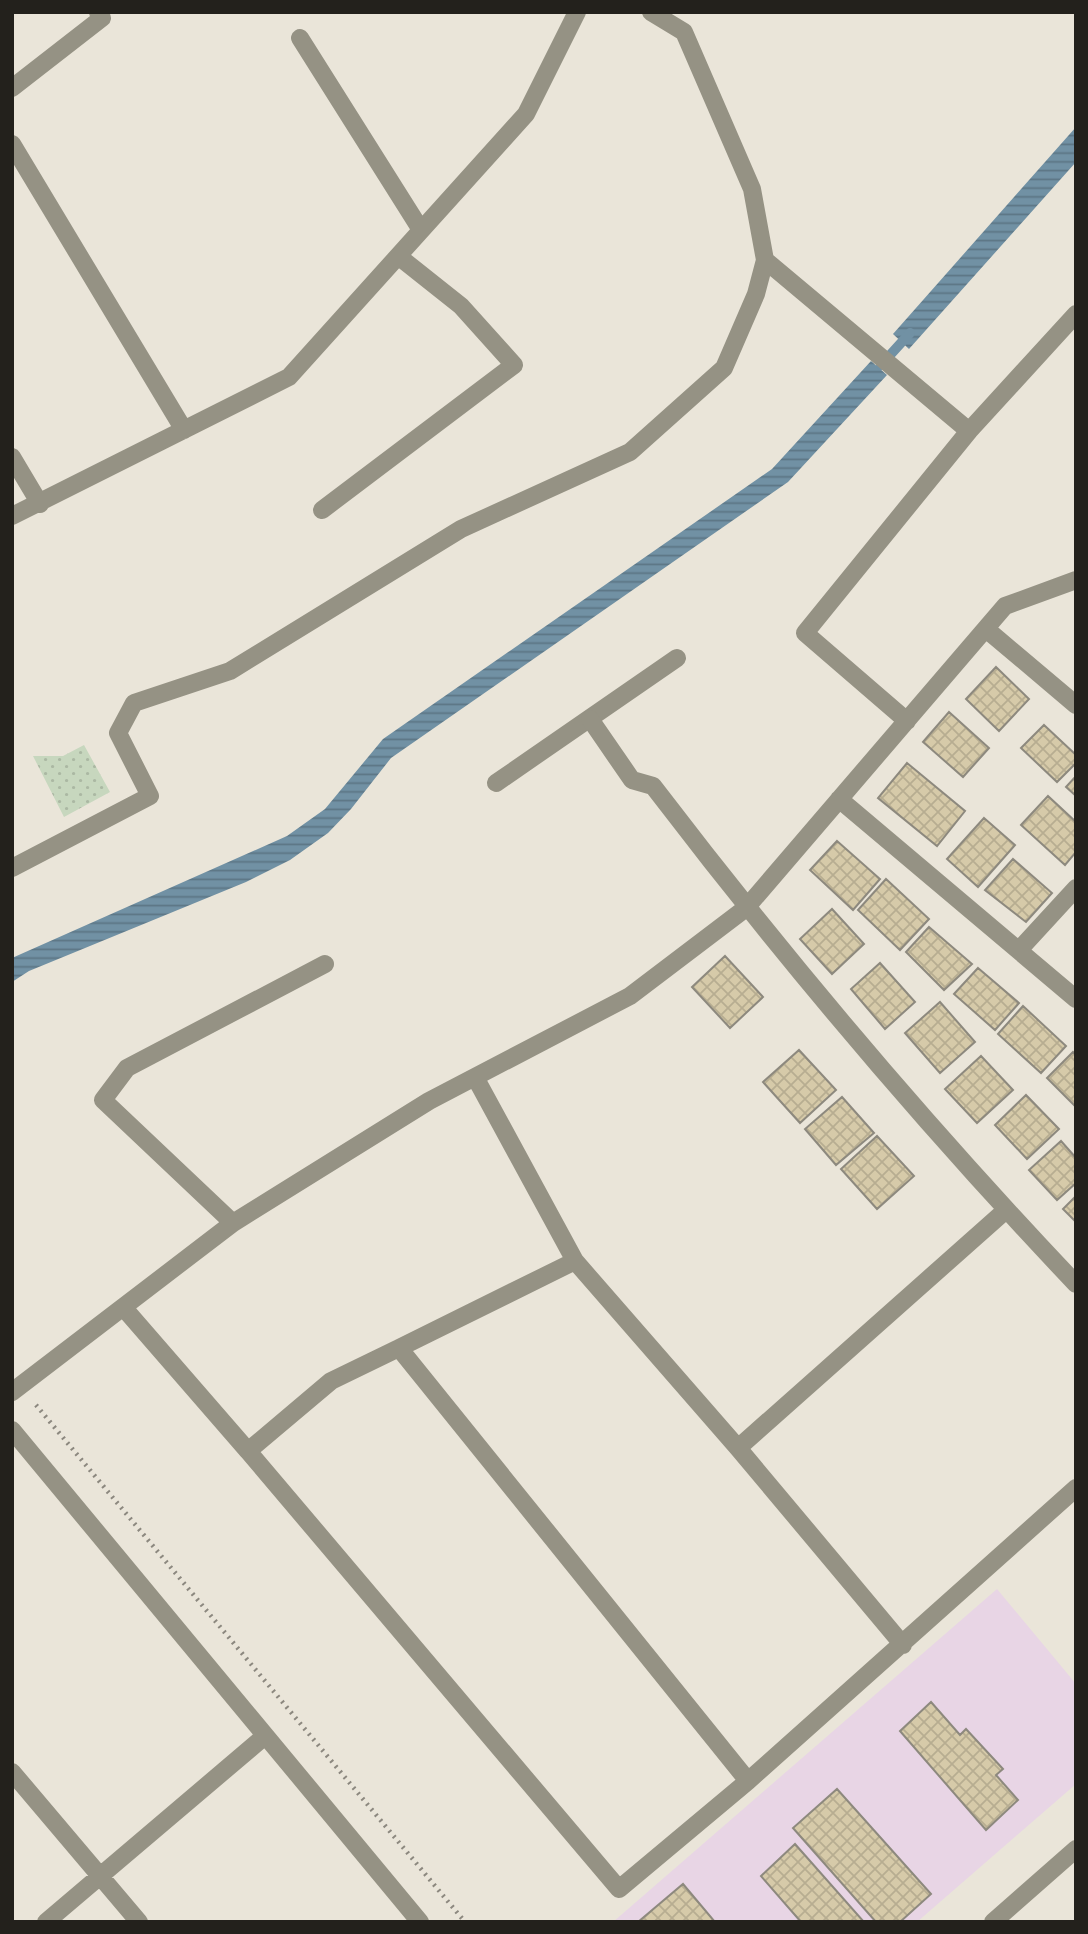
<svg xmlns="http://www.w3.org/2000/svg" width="1088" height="1934" viewBox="0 0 1088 1934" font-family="'Nunito Sans',sans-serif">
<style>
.commercial{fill:#e8d5e5}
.park{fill:url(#park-dots)}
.water{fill:url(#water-rules)}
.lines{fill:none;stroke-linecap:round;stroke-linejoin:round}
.stream{stroke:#7191a4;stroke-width:10}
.building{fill:url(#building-cross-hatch);stroke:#8d897e;stroke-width:2}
.path{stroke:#8c887f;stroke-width:4.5;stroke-dasharray:2 5;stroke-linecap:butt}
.service{stroke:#959284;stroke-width:18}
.minor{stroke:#959284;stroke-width:18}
.tertiary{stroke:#959284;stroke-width:18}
</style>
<defs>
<pattern id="park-dots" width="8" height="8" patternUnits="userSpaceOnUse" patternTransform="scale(1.75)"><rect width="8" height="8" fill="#c7d7be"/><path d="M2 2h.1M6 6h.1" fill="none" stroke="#abb8a3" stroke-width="1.8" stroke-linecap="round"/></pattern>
<pattern id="water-rules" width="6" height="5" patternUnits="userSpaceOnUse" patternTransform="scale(1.75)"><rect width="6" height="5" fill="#7191a4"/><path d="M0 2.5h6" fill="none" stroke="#5c7685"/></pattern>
<pattern id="building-cross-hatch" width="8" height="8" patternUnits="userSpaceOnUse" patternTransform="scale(1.75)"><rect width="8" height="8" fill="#d6caa9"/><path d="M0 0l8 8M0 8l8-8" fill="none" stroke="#b7ad91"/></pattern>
</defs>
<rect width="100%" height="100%" fill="#eae5d9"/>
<path class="commercial" d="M997,1589L1076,1684V1784L917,1922H613Z"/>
<path class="park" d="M84,745L110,792L64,817L33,756H63Z"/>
<path class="water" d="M1076,127V162L909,349L893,334Z
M871,361L887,375L788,482L391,758L351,809L328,833L290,860L246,882L29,971L12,982V958L287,836L325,809L383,739L772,469Z"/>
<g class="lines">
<path class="stream" d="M881,365L910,333"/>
</g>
<path class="building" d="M996,667L1029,699L999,731L966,699Z
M949,712L989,748L963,777L923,742Z
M1044,725L1076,755V763L1057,782L1021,748Z
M907,763L965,811L937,846L878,798Z
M1076,776V796L1066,787Z
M1048,796L1076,822V852L1065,865L1021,825Z
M984,818L1015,845L978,887L947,859Z
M837,841L880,879L853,910L810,870Z
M1013,859L1052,893L1026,922L985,890Z
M886,879L929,919L900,950L858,910Z
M832,909L864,944L832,974L800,939Z
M929,927L972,964L944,990L906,952Z
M725,956L763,997L730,1028L692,987Z
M880,963L915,1002L885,1029L851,989Z
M978,968L1019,1003L995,1030L954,994Z
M940,1002L975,1042L940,1073L905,1033Z
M1023,1006L1066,1046L1041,1073L998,1034Z
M799,1050L836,1090L800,1123L763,1082Z
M1073,1052L1076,1055V1107L1047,1078Z
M981,1056L1013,1090L977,1123L945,1089Z
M1026,1095L1059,1129L1027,1159L995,1125Z
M842,1097L874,1133L836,1165L805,1129Z
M877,1136L914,1176L877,1209L841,1169Z
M1061,1141L1076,1158V1183L1057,1200L1029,1170Z
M1076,1196V1222L1063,1209Z
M931,1702L960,1735L966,1729L1003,1769L996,1775L1018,1800L986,1830L900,1731Z
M837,1789L931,1894L900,1922H876L793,1828Z
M795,1844L864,1922H801L761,1876Z
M683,1884L715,1922H638Z"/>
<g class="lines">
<path class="path" d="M36,1405L465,1922"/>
<path class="service" d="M300,38L421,230
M12,88L102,18L98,12
M12,144L184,430
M12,457L40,504
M322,510L514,365L461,306L398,256
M12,516L289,377L526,114L577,12
M496,783L677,658"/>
<path class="minor" d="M765,260L969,431L805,633L907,721
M969,431L1076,314
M986,629L1076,705
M590,719L632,780L653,786C785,959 926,1126 1076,1284
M839,799L1076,999
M12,868L150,796L118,733L134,703L230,671L461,529L630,452L724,368L756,294L765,260L752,189L684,32L651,12
M1020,949L1076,888
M475,1077L575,1261L738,1448L903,1645
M233,1223L103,1100L127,1068L325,964
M575,1261L399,1348L748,1781
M123,1307L248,1451
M399,1348L331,1381L248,1451L619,1889L748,1781L1076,1488
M12,1392L233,1223L429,1101L630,996L746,908L1005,606L1076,580
M12,1430L420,1922
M738,1448L1006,1210
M12,1772L139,1922
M46,1922L265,1736"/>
<path class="tertiary" d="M993,1922L1076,1849"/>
</g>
<rect width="1088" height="1934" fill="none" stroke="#23211c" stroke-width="28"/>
</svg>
